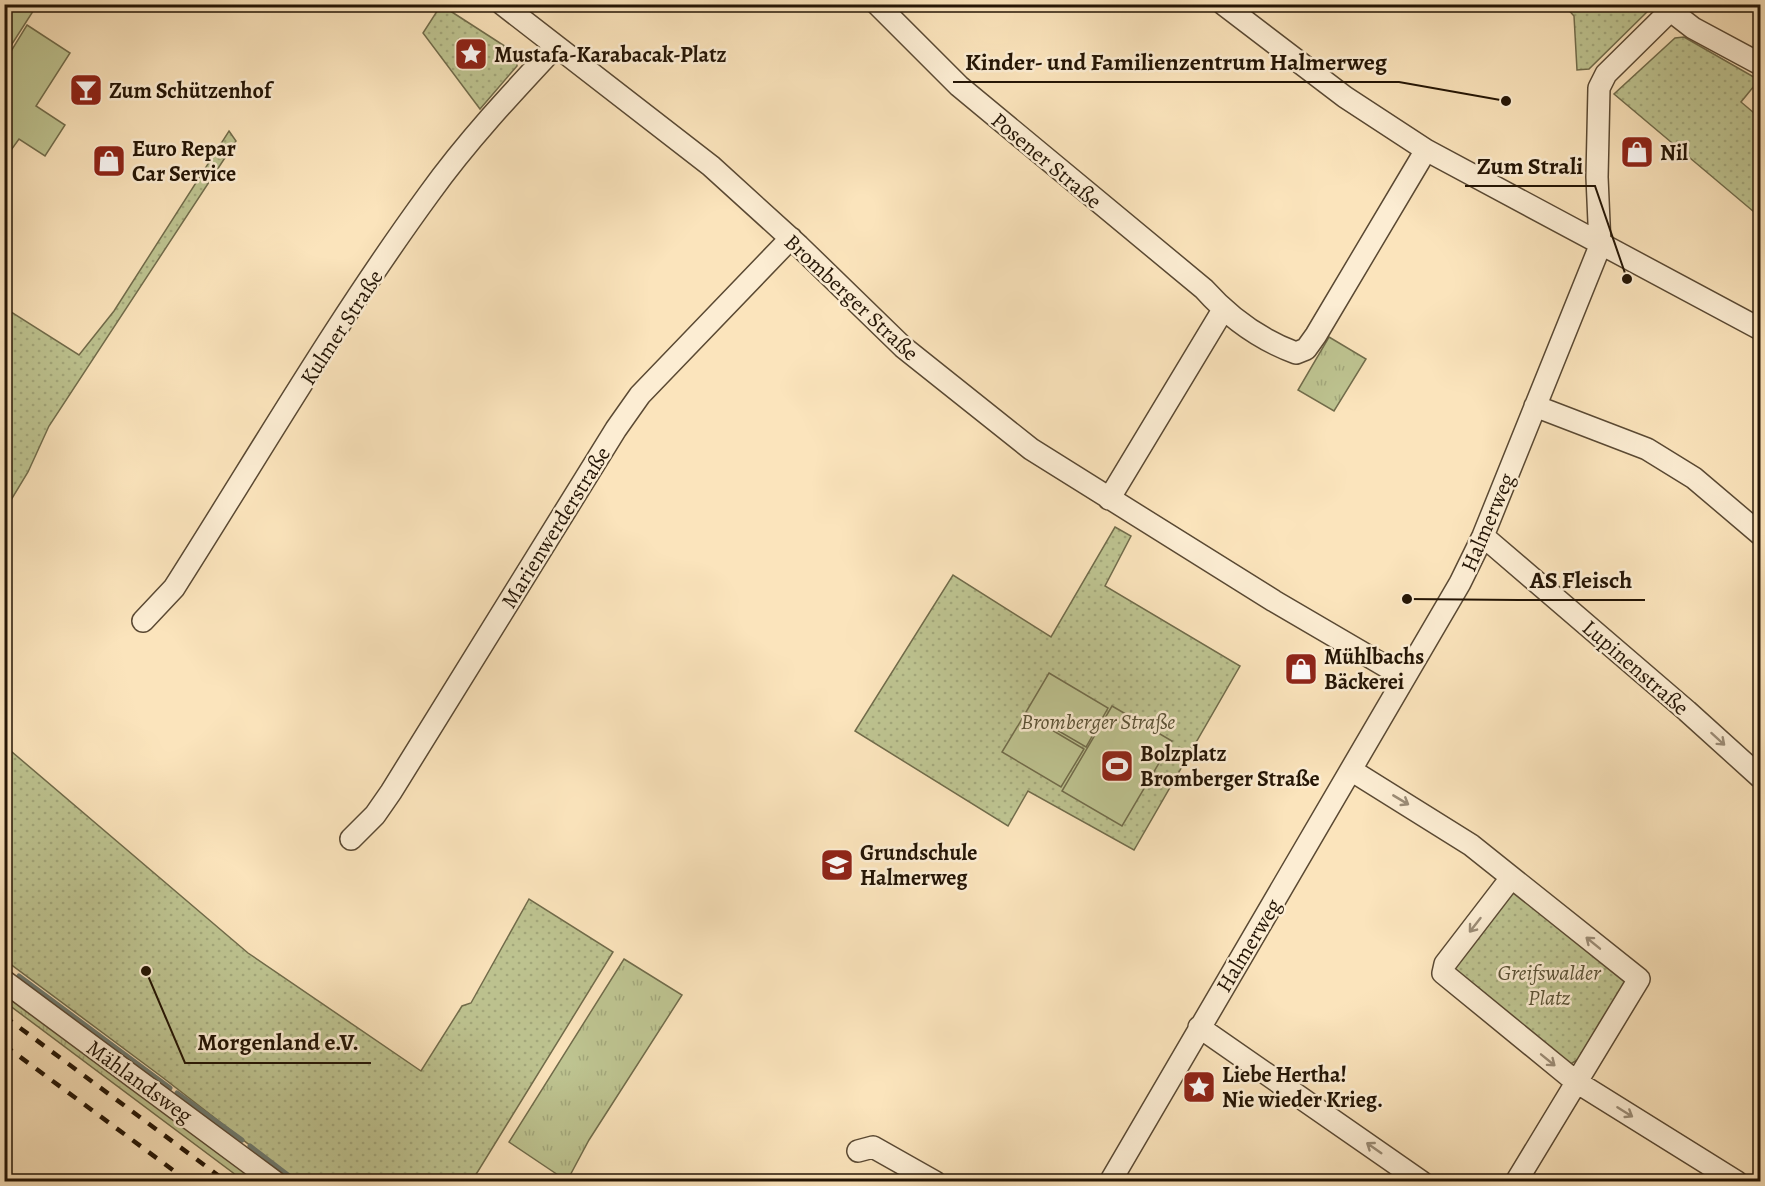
<svg xmlns="http://www.w3.org/2000/svg" width="1765" height="1186" viewBox="0 0 1765 1186" font-family="Alegreya,serif">
<style>
.grass{fill:url(#grass-tufts);stroke:#716c4b;stroke-width:1.5}
.park{fill:url(#park-dots);stroke:#716c4b;stroke-width:1.5}
.pitch{fill:#bec491;stroke:#716c4b;stroke-width:1.5}
.lines{fill:none;stroke-linecap:round;stroke-linejoin:round}
.stream{stroke:#6e7a70;stroke-width:5}
.street-casing{stroke:#5a4933;stroke-width:24}
.street{stroke:#fcedd3;stroke-width:21}
.rail{stroke:#241505;stroke-width:4.5;stroke-dasharray:10 10;stroke-linecap:butt}
.oneway{stroke:#9b8c76}
.labels{text-anchor:middle;stroke-width:5;stroke-linejoin:round;paint-order:stroke}
.poi-label{font-size:22px;font-weight:bold;fill:#241505;stroke:#fcedd3;text-anchor:start}
.street-label{font-size:22px;fill:#241505;stroke:#fcedd3}
.park-label{font-size:22px;font-style:italic;fill:#5a5236;stroke:#fcedd3}
.leader{fill:none;stroke:#241505;stroke-width:2}
.callout-dot{fill:#241505;stroke:#fcedd3;stroke-width:2}
.callout-label{font-size:24px;text-anchor:middle;font-weight:bold;fill:#241505;stroke:#fcedd3;stroke-width:5;stroke-linejoin:round;paint-order:stroke}
</style>
<defs>
<pattern id="grass-tufts" width="24" height="20" patternUnits="userSpaceOnUse" patternTransform="scale(1.5)"><rect width="24" height="20" fill="#bec491"/><path d="M3 7l-1-3M5 7V3M7 7l1-3M15 17l-1-3M17 17v-4M19 17l1-3" fill="none" stroke="#a3a87c"/></pattern>
<pattern id="park-dots" width="8" height="8" patternUnits="userSpaceOnUse" patternTransform="scale(1.5)"><rect width="8" height="8" fill="#bec491"/><path d="M2 2h.1M6 6h.1" fill="none" stroke="#a3a87c" stroke-width="1.8" stroke-linecap="round"/></pattern>
</defs>
<rect width="100%" height="100%" fill="#fbe4bc"/>
<filter id="stains"><feTurbulence type="fractalNoise" baseFrequency=".00333" numOctaves="4"/><feColorMatrix values="0 0 0 0 .2 0 0 0 0 .09 0 0 0 0 .02 0 0 0 .5 -.17"/></filter>
<radialGradient id="worn" r=".72"><stop offset=".6" stop-color="#630" stop-opacity="0"/><stop offset="1" stop-color="#630" stop-opacity=".3"/></radialGradient>
<path class="grass" d="M1329,337L1366,359L1334,411L1298,390Z
M624,959L682,995L589,1140L567,1181L509,1142Z
M4,989L266,1181H244L5,1002Z"/>
<path class="park" d="M441,5L517,54V66L480,109L423,33Z
M1564,5H1646L1650,9L1589,69L1577,70L1574,16Z
M1684,37L1759,80L1741,102L1760,118V217L1614,94L1675,38Z
M229,131L236,141L49,426L28,472L5,510V308L79,355L114,311Z
M1115,527L1131,536L1105,586L1240,666L1134,850L1028,791L1008,826L855,731L953,575L1051,637Z
M5,746L248,953L421,1071L462,1006L471,1003L529,899L613,952L472,1181H296L162,1077L5,960Z
M1512,892L1521,895L1618,972L1626,982L1582,1057L1569,1065L1453,972L1455,965Z"/>
<path class="pitch" d="M4,5H37L5,55H4Z
M27,25L70,53L36,106L65,125L45,156L19,139L9,153L5,150V61Z
M1049,673L1108,708L1086,747L1026,712Z
M1112,706L1172,741L1122,826L1062,791Z
M1025,714L1084,749L1061,787L1002,752Z"/>
<g class="lines">
<path class="stream" d="M4,966L9,969
M19,976L170,1088
M177,1093L242,1140
M250,1146L297,1182"/>
<g class="street-casing">
<path id="street" d="M502,4L711,166L799,246L903,347L1031,449L1274,601L1404,677
M877,4L959,86L1204,289C1229,317 1261,340 1296,353L1306,349L1316,335L1426,150
M1223,4L1345,97L1426,150L1760,329
M1662,4L1693,28L1760,64
M1535,406L1647,449L1694,478L1760,534
M1109,499L1223,310
M1483,536L1687,711L1760,777
M143,621L174,588C258,456 337,320 429,194C467,141 512,93 556,46
M1351,770L1471,845L1639,979L1516,1182
M351,839L375,815L391,792L616,429L640,395L791,238
M1511,878L1445,964L1443,973L1575,1081L1737,1182
M4,981L275,1182
M1199,1027L1422,1182
M858,1151L873,1147L935,1182
M1110,1182L1460,583L1483,536L1600,246L1597,177L1599,88L1606,74L1677,4"/>
</g>
<use href="#street" class="street"/>
<path class="rail" d="M4,1016L227,1182
M4,1045L189,1182"/>
</g>
<defs><path id="oneway-shaft" d="M-6 0H5M1.5-3L5.5 0L1.5 3" fill="none" stroke-width="1.6" stroke-linecap="round" stroke-linejoin="round" transform="scale(1.5)"/></defs>
<g class="oneway">
<use href="#oneway-shaft" transform="translate(1718 739) rotate(42)"/>
<use href="#oneway-shaft" transform="translate(1401 800) rotate(31)"/>
<use href="#oneway-shaft" transform="translate(1475 925) rotate(128)"/>
<use href="#oneway-shaft" transform="translate(1593 943) rotate(-141)"/>
<use href="#oneway-shaft" transform="translate(1548 1060) rotate(39)"/>
<use href="#oneway-shaft" transform="translate(1625 1112) rotate(32)"/>
<use href="#oneway-shaft" transform="translate(1374 1148) rotate(-145)"/>
</g>
<defs>
<g id="sight-square" transform="scale(1.725)"><rect x="-9" y="-9" width="18" height="18" rx="4" fill="#8f2418" stroke="#fcedd3"/><path d="M0-6L1.8-2.2L6-1.7L2.9 1.2L3.7 5.4L0 3.3L-3.7 5.4L-2.9 1.2L-6-1.7L-1.8-2.2Z" fill="#fff"/></g>
<g id="bar-square" transform="scale(1.725)"><rect x="-9" y="-9" width="18" height="18" rx="4" fill="#8f2418" stroke="#fcedd3"/><path d="M-6-5H6L.8 .8V4.5H3.5V6h-7V4.5H-.8V.8Z" fill="#fff"/></g>
<g id="shop-square" transform="scale(1.725)"><rect x="-9" y="-9" width="18" height="18" rx="4" fill="#8f2418" stroke="#fcedd3"/><path d="M-5-2.5h2.3a2.7 3.5 0 0 1 5.4 0H5L5.5 6h-11ZM-1.5-2.5h3a1.5 2.3 0 0 0-3 0Z" fill="#fff"/></g>
<g id="stadium-square" transform="scale(1.725)"><rect x="-9" y="-9" width="18" height="18" rx="4" fill="#8f2418" stroke="#fcedd3"/><path d="M0-5a6.5 5 0 1 0 0 10a6.5 5 0 1 0 0-10ZM-3.5-1.8h7v3.6h-7Z" fill="#fff"/></g>
<g id="school-square" transform="scale(1.725)"><rect x="-9" y="-9" width="18" height="18" rx="4" fill="#8f2418" stroke="#fcedd3"/><path d="M0-5L7-2L0 1L-7-2ZM-4 1L0 2.5L4 1V4Q0 6-4 4Z" fill="#fff"/></g>
</defs>
<g fill-rule="evenodd">
<use href="#sight-square" x="471" y="54"/>
<use href="#bar-square" x="86" y="90"/>
<use href="#shop-square" x="1637" y="152"/>
<use href="#shop-square" x="109" y="161"/>
<use href="#shop-square" x="1301" y="669"/>
<use href="#stadium-square" x="1117" y="766"/>
<use href="#school-square" x="837" y="865"/>
<use href="#sight-square" x="1199" y="1087"/>
</g>
<g class="labels">
<g class="poi-label">
<text x="494" y="62">Mustafa-Karabacak-Platz</text>
<text x="109" y="98">Zum Schützenhof</text>
<text x="132" y="156">Euro Repar<tspan x="132" dy="25">Car Service</tspan></text>
<text x="1660" y="160">Nil</text>
<text x="1324" y="664">Mühlbachs<tspan x="1324" dy="25">Bäckerei</tspan></text>
<text x="1140" y="761">Bolzplatz<tspan x="1140" dy="25">Bromberger Straße</tspan></text>
<text x="860" y="860">Grundschule<tspan x="860" dy="25">Halmerweg</tspan></text>
<text x="1222" y="1082">Liebe Hertha!<tspan x="1222" dy="25">Nie wieder Krieg.</tspan></text>
</g>
<g class="street-label">
<text transform="translate(1047 160) rotate(40)" y="8">Posener Straße</text>
<text transform="translate(852 297) rotate(43)" y="8">Bromberger Straße</text>
<text transform="translate(341 327) rotate(-57)" y="8">Kulmer Straße</text>
<text transform="translate(1487 522) rotate(-67)" y="8">Halmerweg</text>
<text transform="translate(555 527) rotate(-58)" y="8">Marienwerderstraße</text>
<text transform="translate(1636 667) rotate(41)" y="8">Lupinenstraße</text>
<text transform="translate(1248 945) rotate(-59)" y="8">Halmerweg</text>
<text transform="translate(140 1081) rotate(36)" y="8">Mählandsweg</text>
</g>
<g class="park-label">
<text x="1098" y="729">Bromberger Straße</text>
<text x="1549" y="980">Greifswalder<tspan x="1549" dy="25">Platz</tspan></text>
</g>
</g>
<path class="leader" d="M1506 101L1399 82H953M1627 279L1595 186H1465M1407 599L1518 600H1645M146 971L185 1063H371"/>
<g class="callout-dot">
<circle cx="1506" cy="101" r="6"/>
<circle cx="1627" cy="279" r="6"/>
<circle cx="1407" cy="599" r="6"/>
<circle cx="146" cy="971" r="6"/>
</g>
<g class="callout-label">
<text x="1176" y="70">Kinder- und Familienzentrum Halmerweg</text>
<text x="1530" y="174">Zum Strali</text>
<text x="1581" y="588">AS Fleisch</text>
<text x="278" y="1050">Morgenland e.V.</text>
</g>
<rect width="1765" height="1186" fill="none" stroke="#fbe4bc" stroke-width="24"/>
<rect x="6" y="6" width="1753" height="1174" fill="none" stroke="#241505" stroke-width="3"/>
<rect x="12" y="12" width="1741" height="1162" fill="none" stroke="#241505" stroke-width="1.5"/>
<rect width="100%" height="100%" filter="url(#stains)"/>
<rect width="100%" height="100%" fill="url(#worn)"/>
</svg>
